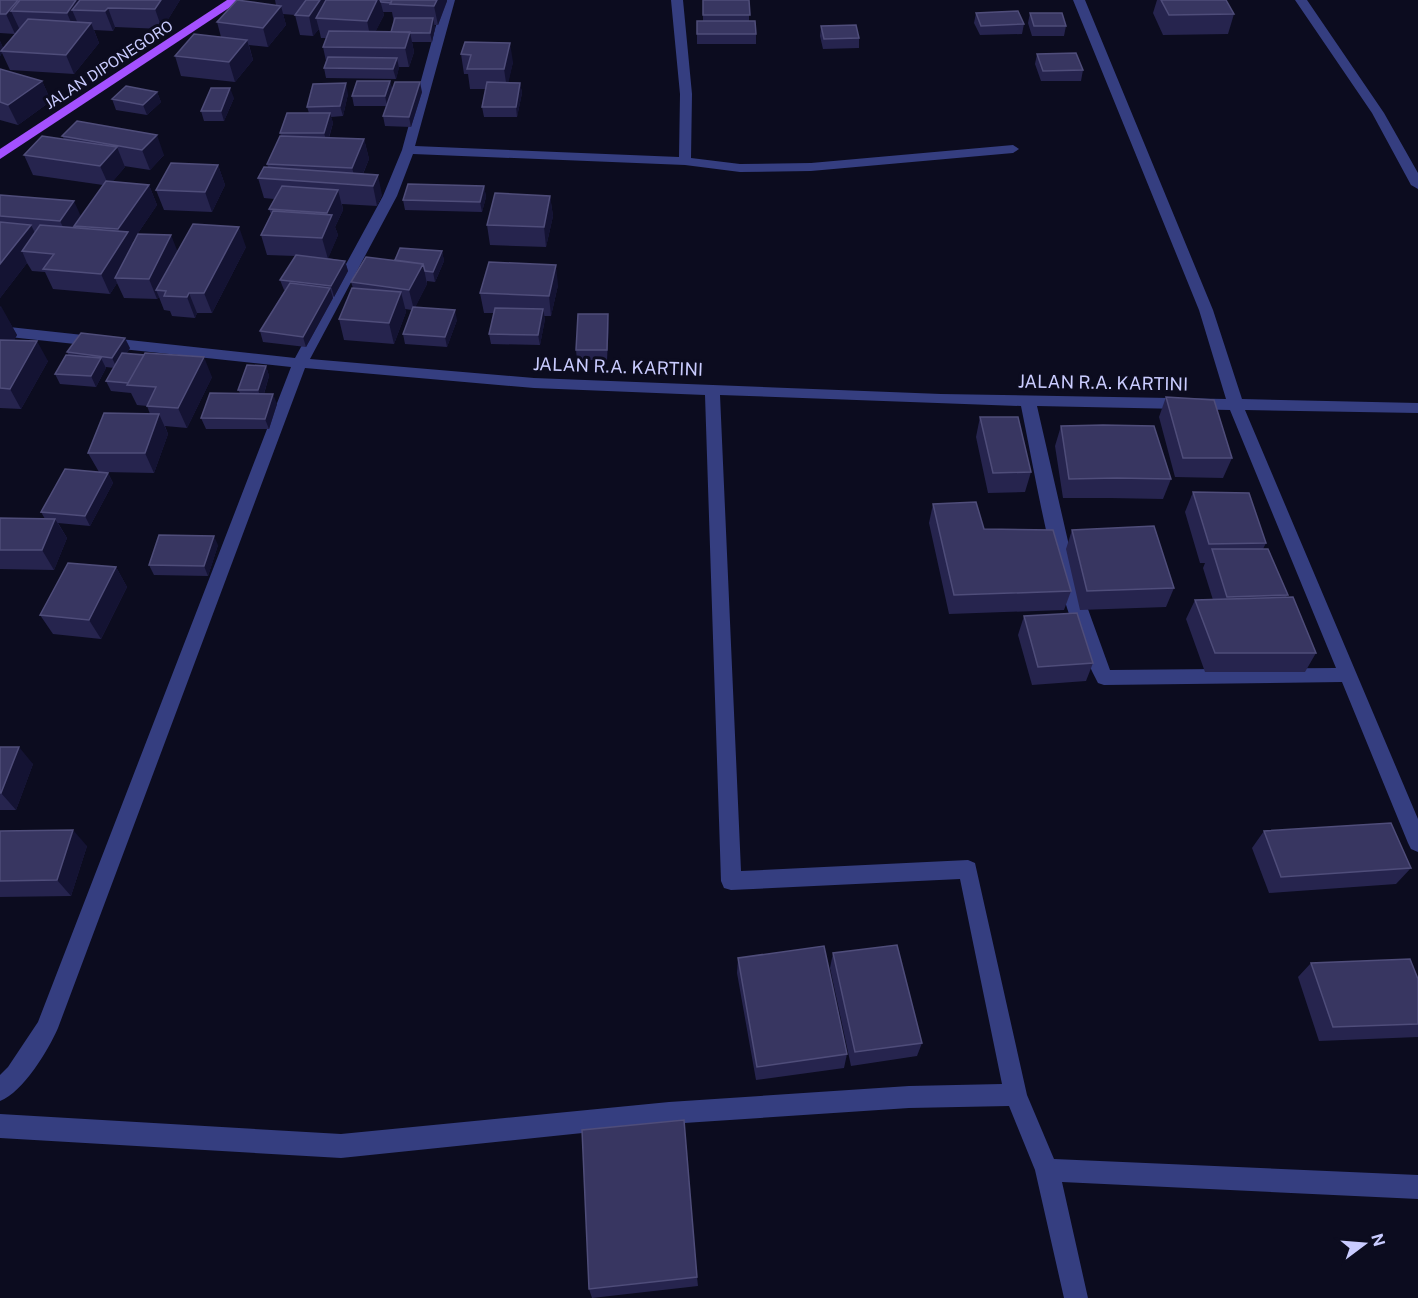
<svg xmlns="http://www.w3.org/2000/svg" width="1418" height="1298" viewBox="0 0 1418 1298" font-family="'Public Sans',sans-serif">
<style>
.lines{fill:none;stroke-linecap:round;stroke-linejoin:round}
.minor{fill:#353e80;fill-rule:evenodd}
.major{fill:#a451ff;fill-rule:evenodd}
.wall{fill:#26244e;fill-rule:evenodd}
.shaded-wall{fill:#141333}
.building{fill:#383661;stroke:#4f4d7a;stroke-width:1.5}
.labels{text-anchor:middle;stroke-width:6;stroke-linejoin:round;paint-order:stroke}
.far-street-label{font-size:15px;fill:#caccff;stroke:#0c0c1f}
.street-label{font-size:18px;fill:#caccff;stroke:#0c0c1f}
</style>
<rect width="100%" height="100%" fill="#0c0c1f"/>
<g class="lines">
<path class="minor" d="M443,0H455L415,146L679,157L680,94L671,0H683L692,94L691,158L740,164L811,163L1013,145L1019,149L1013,153L811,171L740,172L685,165L413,154L397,196L310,359L534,378L941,394L1226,399L1199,310L1073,0H1085L1213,310L1242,399L1418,403V413L1245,410L1418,819V852L1411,849L1408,843L1342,682L1104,685L1098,683C1054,598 1040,499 1021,406L720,395L741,871L968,860L975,863L1027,1095L1054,1159L1418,1175V1199L1062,1182L1088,1298H1064L1035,1170L1009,1106L909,1108L669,1124L341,1158L0,1138V1114L341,1134L669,1102L909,1086L1002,1084L960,879L731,890L724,888L721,881L705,395L534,388L305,368L58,1028C48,1051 23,1092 0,1101V1075L8,1067L38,1022L291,367L0,336V326L295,358L383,196L402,150ZM1037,406L1230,410L1336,668L1110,670L1076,576Z
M1295,0H1307L1384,113L1418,173V189L1411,185L1372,113Z"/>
<path class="major" d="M227,0H241L0,159V149Z"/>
</g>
<path class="wall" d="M0,0H180L162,29L115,27L113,31L94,30L99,43L74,74L10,70L2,53L0,56V41L3,48L19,29V28L15,34L0,33Z
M275,0H447V1L438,25H434L435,28L432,42H412L414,52L409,67H399L396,79L326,78L324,68L326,61L323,47L326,38H321L319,29L313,36L300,35L295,15L283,14L286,25L268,47L249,45L253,60L235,82L181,76L175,56L221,37L217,22L276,5ZM383,12H392L394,23L391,32H375L384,15Z
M703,0H749V21L756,34V44H697V21H703Z
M1157,0H1226L1234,14L1228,34L1163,35L1153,13Z
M976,13L1024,24L1022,34L980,35L974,23Z
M1030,13L1066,26L1064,36H1032L1028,23Z
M821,26L859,38V48L823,49L820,36Z
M465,42L513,62L508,82L520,83L522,93L517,117H484L482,107L486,89H470L468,74H464L461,54Z
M1037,54L1083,70L1081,81H1041L1035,64Z
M0,69L42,81L51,101L18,125L0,120Z
M390,81L392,89L422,92L411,127L385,126L383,116L386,106H354L352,96Z
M157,92L161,102L147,115L116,110L112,99Z
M348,94L343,116L331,117L333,123L329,138L364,139L369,159L363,174L382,195L377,206L342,204L343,210L335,227L338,235L328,258L345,261L348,271L334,297L333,296V298L306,347L263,342L260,331L285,290H284L280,280L295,256L267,255L261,235L271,214L269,209L274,199L264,198L258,178L268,167L267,164L281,136L280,133L309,113L307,107Z
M234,98L224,121H204L201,111Z
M77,121L164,155L150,170L124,166L125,167L112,182L149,185L157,205L132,242L133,243L178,251L246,247L212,313H197L195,318L172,316L170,311L164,310L159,297L157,299L124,298L117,283L110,294L53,289L45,272L32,271L27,263L0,298V195L81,216L103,185L33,175L24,155L64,139L62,136Z
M218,165L225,185L212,212L164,210L156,190Z
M484,186L486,197L482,212L405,210L403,200Z
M550,196L553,216L546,247L490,245L487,225Z
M442,251L444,261L435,282L427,281V284L415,307L457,320L447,347L405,344L403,334L412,310L405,309L406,312L394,344L344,340L339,319L353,288L351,282L395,260Z
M558,285L551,316H544L545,319L540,345L491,344L489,334L494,313H484L480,293Z
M0,306L17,335L14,340L48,361L21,409L0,408Z
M609,324L607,360H577L576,350Z
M130,348L126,354L212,377L187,428L165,426L168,434L154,473L104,472L108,473L113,483L90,526L58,523L67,538L54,570L0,569V518L45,519L41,512L99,472L88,453L150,414L147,406L137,405L131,393L111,391L106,381L114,368L106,367V368L96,387L60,384L55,374L69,356L67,352Z
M266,366L269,376L264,394L277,404L269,429H206L201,418L240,393L238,390Z
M1166,397L1232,458L1223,478L1175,477L1159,417Z
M980,417L1031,472L1025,492L988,493L976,437Z
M1061,426L1171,479L1163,499L1110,498H1063L1055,446Z
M1193,492L1266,543L1263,549L1288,595L1286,597L1316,653L1305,672H1205L1186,619L1195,600H1213L1203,568L1205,563H1200L1185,512Z
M933,504L984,529L1071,591L1064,610L949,614L929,523Z
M1072,530L1174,588L1166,607L1080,610L1066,549Z
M218,545L208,576L154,575L149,565Z
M116,567L127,587L101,639L53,634L40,615Z
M1024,616L1093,663L1086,681L1032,685L1018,635Z
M0,747L33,764L16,810H0Z
M0,831L87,846L71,896L0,897Z
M1264,831L1411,868L1396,884L1269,893L1252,848Z
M833,953L922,1043L917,1056L851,1066L830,968Z
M738,958L847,1054L844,1068L756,1080L737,973Z
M1311,963L1418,979V1037L1319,1041L1298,977Z
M697,1277L698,1286L592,1298L589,1289Z"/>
<path class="shaded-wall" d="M18,0H41L11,11L19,28L15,34L6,14Z
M76,0H98L72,10L79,26L75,32L67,13Z
M161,0H180L162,29L155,9Z
M320,0H339L316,18L319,29L313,36L309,16Z
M377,0H380L384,15L371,41L367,21Z
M437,0H447V1L438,25L434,6Z
M281,6L286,25L268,47L263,28Z
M108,8L115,27L113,31L105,11Z
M433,18L435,28L432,42L430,33Z
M91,23L99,43L74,74L66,55Z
M410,32L414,52L409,67L405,48Z
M247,40L253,60L235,82L229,62Z
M0,41L4,50L1,51L2,53L0,56Z
M510,43L513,62L507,89L504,69Z
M397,58L399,68L396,79L393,69Z
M42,81L51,101L18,125L8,105Z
M390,81L392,91L387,106L385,96Z
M420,82L422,92L411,127L409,117Z
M346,83L348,94L343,116L340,106Z
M520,83L522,93L517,117L516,107Z
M230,88L234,98L224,121L221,111Z
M157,92L161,102L147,115L143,105Z
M330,113L333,123L327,143L324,133Z
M157,135L164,155L150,170L142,150Z
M364,139L369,159L358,185H357L352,168Z
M117,147L125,167L109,186L100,166Z
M218,165L225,185L212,212L205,192Z
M378,175L382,195L377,206L373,186Z
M149,185L157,205L132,242L137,252L115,278L117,283L110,294L101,274L123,240L118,229Z
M484,186L486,197L482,212L480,202Z
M338,190L343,210L335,227L338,235L328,259L322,238L329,222L327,213Z
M550,196L553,216L546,247L544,227Z
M74,201L83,221L74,226L77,231L70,241L60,221Z
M31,225L41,245L22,251L27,263L0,298V264Z
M239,227L246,247L212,313L204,293Z
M171,235L179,255L156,290L159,297L157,299L149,279Z
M442,251L444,261L435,282L433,272Z
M345,261L348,271L334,297L331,286Z
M423,264L427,284L414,310L409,290Z
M556,265L558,285L551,316L549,296Z
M330,288L333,298L306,347L303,337Z
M401,292L406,312L394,344L389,323Z
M189,293L197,313L195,318L187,297Z
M1,306L17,335L0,366V308Z
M543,309L545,319L540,345L538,335Z
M455,310L457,320L447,347L445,337Z
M608,314L609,324L607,360V350Z
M125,338L130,348L117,368L112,358Z
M37,341L48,361L21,409L10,389Z
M204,357L212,377L187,428L178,408Z
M101,358L106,368L96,387L91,376Z
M266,366L269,376L262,400L258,390Z
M273,394L277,404L269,429L265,419Z
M159,414L168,434L154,473L145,453Z
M108,473L113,483L90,526L85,516Z
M55,519L67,538L54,570L42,550Z
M214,536L218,545L208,576L204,566Z
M116,567L127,587L101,639L89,620Z
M19,747L33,764L16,810L1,793Z
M73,830L87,846L71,896L57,880Z"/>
<path class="building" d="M0,0H18L6,14H0Z
M20,0H76L67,13L11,11Z
M80,0H161L155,9L108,8L105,11L72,10Z
M237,0L281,6L263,28L217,22Z
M306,0H320L309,16L295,15Z
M326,0H377L367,21L316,18Z
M380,0H392L391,3L381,2Z
M392,0H437L434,6L390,4Z
M703,0H749L750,15H703Z
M1161,0H1226L1234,14L1169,15Z
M1018,11L1024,24L981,26L976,13Z
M1030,13H1062L1066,26H1034Z
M395,18H433L430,33L391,32Z
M28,19L91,23L66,55L1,51Z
M697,21H755L756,34H697Z
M856,25L859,38L824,39L821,26Z
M329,31L410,32L405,48L323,47Z
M194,34L247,40L229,62L175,56Z
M465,42L510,43L504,69H467L471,55L461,54Z
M1076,53L1083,70L1043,71L1037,54Z
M328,57L397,58L393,69L324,68Z
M0,69L42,81L8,105L0,102Z
M357,81H390L385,96H352Z
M395,82H420L409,117L383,116Z
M487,82L520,83L516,107H482Z
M346,83L340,106L307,107L313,84Z
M126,86L157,92L143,105L112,99Z
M211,88H230L221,111H201Z
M287,113H330L324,133H280Z
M77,121L157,135L142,150L62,136Z
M42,136L117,147L100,166L24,155Z
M280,136L364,139L352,168L267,164Z
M171,163L218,165L205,192L156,190Z
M264,167L378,175L373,186L258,178Z
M106,181L149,185L118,229L74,226Z
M408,184L484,186L480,202L403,200Z
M282,186L338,190L327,213L269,209Z
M495,193L550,196L544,227L487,225Z
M0,195L74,201L60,221L0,216Z
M273,211L332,215L322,238L261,235Z
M0,222L31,225L0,264Z
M193,224L239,227L204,293H189L187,297L164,296L166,291L156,290Z
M40,225L128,232L101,274L43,269L54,254L22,251Z
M138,234L171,235L149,279L115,278Z
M400,248L442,251L433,272L425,271L423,264L395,260Z
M296,255L345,261L331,286L280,280Z
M366,257L423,264L409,290L351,282Z
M489,262L556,265L549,296L480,293Z
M290,283L330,288L303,337L260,331Z
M352,288L401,292L389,323L339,319Z
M413,307L455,310L445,337L403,334Z
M495,308L543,309L538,335L489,334Z
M578,314H608L607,350H576Z
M81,333L125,338L112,358L67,352Z
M0,340L37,341L10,389L0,388Z
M122,353L144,355L128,383L106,381Z
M145,353L204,357L178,408L147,406L156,387L127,385Z
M66,355L101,358L91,376L55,374Z
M247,365L266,366L258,390H238Z
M210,393L273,394L265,419L201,418Z
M1166,397L1214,400L1232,458H1183Z
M104,413L159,414L145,453H88Z
M980,417H1018L1031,472L993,473Z
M1103,425L1154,426L1171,479L1117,478L1069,479L1061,426Z
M65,469L108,473L85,516L41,512Z
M1193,492L1249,493L1266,543L1209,544Z
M976,502L984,529L1053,530L1071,591L954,595L933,504Z
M0,518L55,519L42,550H0Z
M1154,526L1174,588L1087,591L1072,530Z
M159,535L214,536L204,566L149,565Z
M1212,549H1268L1288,595L1227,597Z
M68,563L116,567L89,620L40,615Z
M1293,597L1316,653H1215L1195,600Z
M1077,613L1093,663L1038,667L1024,616Z
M0,747H19L1,793H0Z
M1391,823L1411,868L1281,877L1264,831Z
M73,830L57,880L0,881V831Z
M897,945L922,1043L855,1052L833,953Z
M824,946L847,1054L757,1067L738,958Z
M1410,959L1418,979V1024L1333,1027L1311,963Z
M684,1120L697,1277L589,1289L582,1130Z"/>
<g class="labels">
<g class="far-street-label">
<text transform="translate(109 65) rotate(-33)" y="5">JALAN DIPONEGORO</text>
</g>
<g class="street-label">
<text transform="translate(618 367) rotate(2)" y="6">JALAN R.A. KARTINI</text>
<text transform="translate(1103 383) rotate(1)" y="6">JALAN R.A. KARTINI</text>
</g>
</g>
<g transform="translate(1364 1244) rotate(74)" stroke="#0c0c1f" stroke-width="4.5" paint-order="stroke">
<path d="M0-4.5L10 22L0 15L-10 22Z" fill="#caccff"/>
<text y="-9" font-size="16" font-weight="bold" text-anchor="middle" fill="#caccff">N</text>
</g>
</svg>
